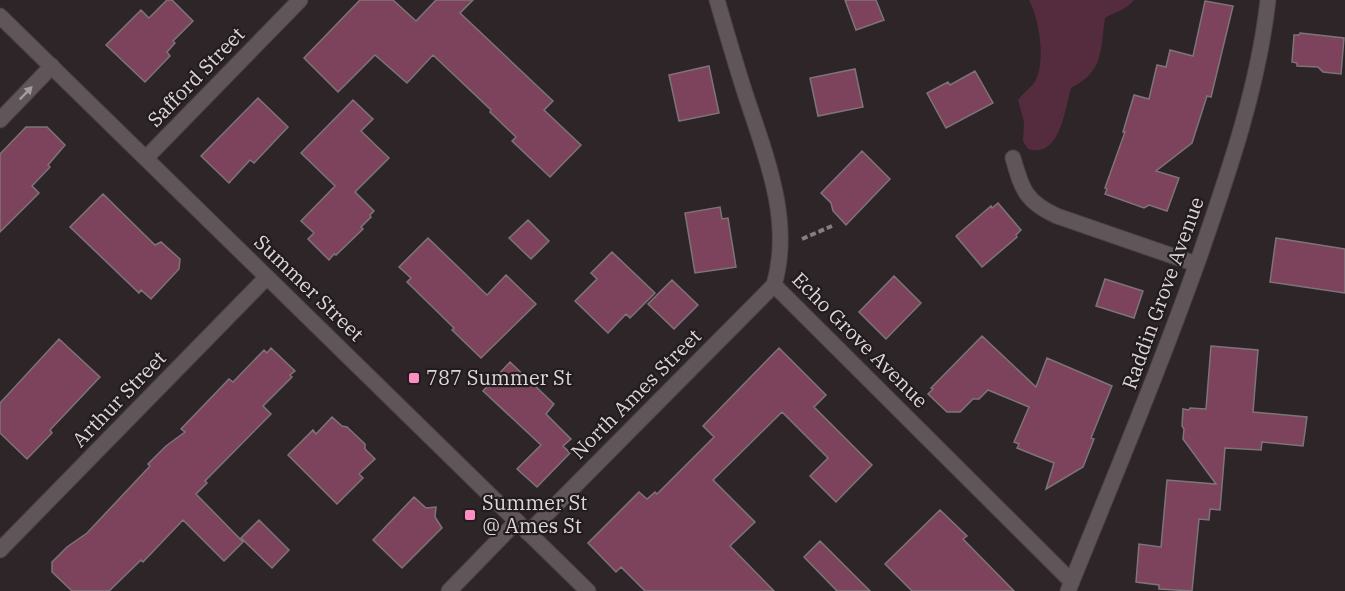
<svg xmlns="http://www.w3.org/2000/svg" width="1345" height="591" viewBox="0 0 1345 591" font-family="'IBM Plex Serif',serif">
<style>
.green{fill:#542c3e}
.building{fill:#7d435d;stroke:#7d7477;stroke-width:1.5}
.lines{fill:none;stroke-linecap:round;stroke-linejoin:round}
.minor-casing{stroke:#494245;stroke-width:17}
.secondary-casing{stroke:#494245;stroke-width:17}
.path{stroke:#847e80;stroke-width:4;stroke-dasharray:6 3;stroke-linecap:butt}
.minor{stroke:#60565a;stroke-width:15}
.secondary{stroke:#60565a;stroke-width:15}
.oneway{fill:#a49da0}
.poi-dot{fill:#fd8ebf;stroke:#231c1f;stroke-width:2}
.labels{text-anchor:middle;stroke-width:4.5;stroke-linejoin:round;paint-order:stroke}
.street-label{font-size:20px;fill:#dcd7d9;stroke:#231c1f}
.poi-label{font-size:20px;fill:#dcd7d9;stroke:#231c1f;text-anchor:start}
</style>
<rect width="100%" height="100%" fill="#2d2528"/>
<path class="green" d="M1029,0H1134C1129,8 1113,13 1105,18C1100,52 1104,71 1071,88C1065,109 1060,159 1028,149L1023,141L1024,122L1018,100C1023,93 1029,89 1034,83C1047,64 1039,18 1029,0Z"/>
<path class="building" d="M167,0H172L193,21L173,41L175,43L167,52L170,56L145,82L106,45L141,10L149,18Z
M360,0H393L416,21L436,0H473L460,13L553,101L544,110L581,145L550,177L512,141L516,137L490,112L491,110L433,55L407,83L375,55L338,92L304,58Z
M845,0H876L884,20L856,30Z
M1205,1L1233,6L1211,97L1207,96L1192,143L1156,171L1179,178L1167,211L1149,205L1144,208L1105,194L1107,189L1105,188L1125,132H1123L1134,95L1149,99L1157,65L1166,67L1170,50L1193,56Z
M1300,33L1344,38L1341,74L1323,72L1318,67L1297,66V63L1292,62L1294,35H1299Z
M709,66L719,113L679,121L669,75Z
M855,69L863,107L818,116L810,78Z
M975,71L993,103L946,128L927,93L948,82L950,85Z
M258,98L288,127L254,163L250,160L229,183L201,156Z
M353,100L373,119L361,131L389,158L355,192L374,211L370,215L371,217L361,227L363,229L336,255L334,254L329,260L308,239L314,233L301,221L335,186L301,153Z
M26,127H47L65,145L48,165L50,167L32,186L39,193L0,232V154Z
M862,151L890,179L846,225L833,211L831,203L821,193Z
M103,194L155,245L161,242L180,259L179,269L151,299L141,290L139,293L70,227Z
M998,203L1021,230L1016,235L1017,237L982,267L956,236L991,206L992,208Z
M720,207L722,219L728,218L736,267L695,273L685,213Z
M528,220L549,241L531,259L509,238Z
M428,238L487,295L506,275L536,304L481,358L452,330L454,328L407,282L411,278L399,267Z
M1276,238L1345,249V293L1270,282Z
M612,252L655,293L630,318L626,314L608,333L575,301L597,279L591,273Z
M894,276L921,303L886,339L859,312Z
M1105,279L1143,291L1134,318L1096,306Z
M672,280L698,305L674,329L648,304Z
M982,336L1036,387L1047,358L1112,386L1091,438L1094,439L1083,467L1046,489L1054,463L1017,448L1019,444L1014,442L1029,407L988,390L979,399H973L960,412H947L928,394L933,389L931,388Z
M59,339L100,377L50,430L52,433L27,459L0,433V403Z
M1211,346L1258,350L1253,412L1307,417L1303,446L1262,442L1261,450L1225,448L1220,510L1210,509L1209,520L1199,519L1192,591L1159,589V585L1136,582L1139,544L1161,547L1167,480L1216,484L1183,439L1184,429L1182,426L1183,409L1189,410L1190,408L1206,409Z
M271,348L295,371L290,375L292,377L263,406L271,414L205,481L207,483L196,494L243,542L224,561L183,520L143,562L141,560L109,591H72L52,572V562L67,547L87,533L150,466L148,464L166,446L185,432L181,429L229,379L233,382L264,350L267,353Z
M779,348L826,395L814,407L872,465L836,502L810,476L828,458L782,412L713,480L755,522L730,546L774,591H645L621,567L616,572L588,543L639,492L647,499L655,492L657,494L714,437L703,426Z
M510,362L554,404L546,414L571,439L563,446L570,453L537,487L517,469L541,445L483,391Z
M332,417L342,426L347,427L365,444V449L375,459L359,474L363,478L337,504L288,455L313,430L316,434Z
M414,497L426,508L436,507L435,517L442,528L402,568L373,540Z
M940,510L967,536L963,539L1014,591H912L885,564Z
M259,520L289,550L272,568L241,538Z
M820,541L870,591H837L804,557Z"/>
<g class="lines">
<g class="minor-casing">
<path id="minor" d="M0,120L52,66
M146,158L300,0
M1013,158C1022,190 1026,202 1057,216L1196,264
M774,285L1072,582
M528,533L774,285C793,220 765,154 745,93C735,62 726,31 717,0
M0,550L267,277
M449,591L517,521
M1068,591C1113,480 1159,370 1199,258C1228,174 1258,89 1268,0"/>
</g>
<g class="secondary-casing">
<path id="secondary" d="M0,16L588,591"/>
</g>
<path class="path" d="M802,239L832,226"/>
<use href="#minor" class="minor"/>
<use href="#secondary" class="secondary"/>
</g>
<defs><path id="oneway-solid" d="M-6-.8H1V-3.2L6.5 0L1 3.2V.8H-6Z" transform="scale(1.5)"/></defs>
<use class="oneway" href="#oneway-solid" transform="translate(26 93) rotate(-46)"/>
<g class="poi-dot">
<rect x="408" y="372" width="12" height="12" rx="3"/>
<rect x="464" y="509" width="12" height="12" rx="3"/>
</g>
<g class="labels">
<g class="street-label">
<text transform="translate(196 77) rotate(-46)" y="7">Safford Street</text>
<text transform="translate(309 288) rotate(44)" y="7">Summer Street</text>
<text transform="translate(1163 293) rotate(-70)" y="7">Raddin Grove Avenue</text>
<text transform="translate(860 340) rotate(45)" y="7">Echo Grove Avenue</text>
<text transform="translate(636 394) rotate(-45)" y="7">North Ames Street</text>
<text transform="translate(119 399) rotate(-46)" y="7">Arthur Street</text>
</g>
<g class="poi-label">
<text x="426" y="385">787 Summer St</text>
<text x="482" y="510">Summer St<tspan x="482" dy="23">@ Ames St</tspan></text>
</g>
</g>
</svg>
